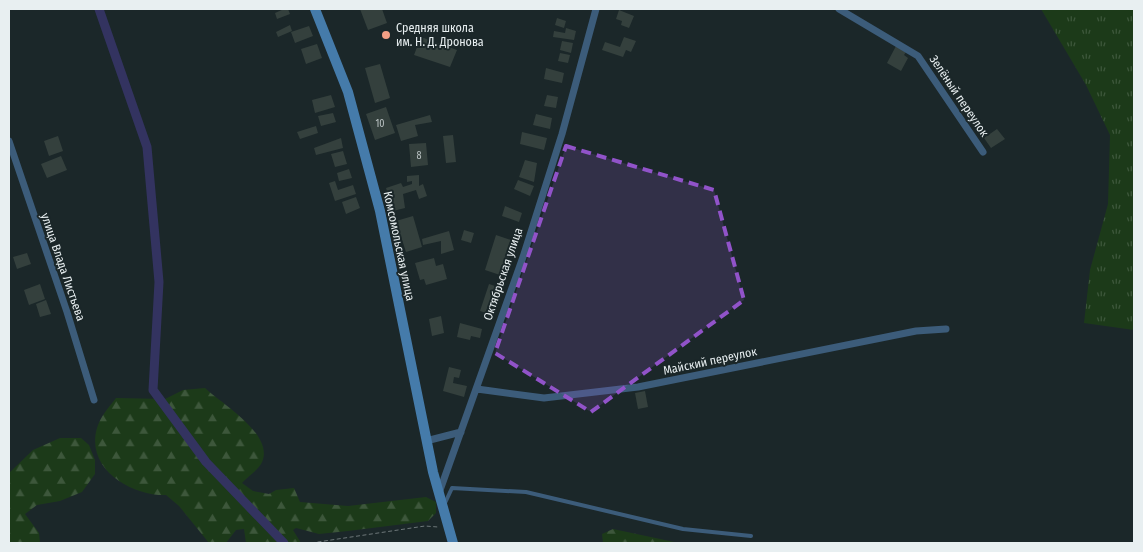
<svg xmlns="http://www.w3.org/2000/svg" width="1143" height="552" viewBox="0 0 1143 552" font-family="'Fira Sans Condensed',sans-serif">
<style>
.grass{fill:url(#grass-tufts)}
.forest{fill:url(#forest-firs)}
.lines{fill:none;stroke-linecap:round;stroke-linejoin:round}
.canal{stroke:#333360;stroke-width:9}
.building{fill:#34403d}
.path{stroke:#6d7779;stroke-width:1;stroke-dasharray:4 2.5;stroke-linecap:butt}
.lane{stroke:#3c5c7a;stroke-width:4}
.street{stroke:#3c5c7a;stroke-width:7}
.secondary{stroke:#457baa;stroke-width:10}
.marked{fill:#9153c9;fill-opacity:0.2;stroke:#9153c9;stroke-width:4;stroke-dasharray:10 6;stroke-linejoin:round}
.poi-dot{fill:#f39f85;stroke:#1b2729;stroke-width:2}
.labels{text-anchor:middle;stroke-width:4;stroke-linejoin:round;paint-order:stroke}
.number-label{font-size:10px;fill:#bbc3c4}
.poi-label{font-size:12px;fill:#e8eff1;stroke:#1b2729;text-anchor:start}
.street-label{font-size:12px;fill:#e8eff1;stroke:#1b2729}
</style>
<defs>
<pattern id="grass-tufts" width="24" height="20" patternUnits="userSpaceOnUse" patternTransform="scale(1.25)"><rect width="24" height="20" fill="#1c3a19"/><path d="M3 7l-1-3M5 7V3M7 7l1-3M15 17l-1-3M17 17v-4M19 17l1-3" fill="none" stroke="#3d573b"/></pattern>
<pattern id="forest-firs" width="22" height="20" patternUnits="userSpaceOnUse" patternTransform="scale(1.25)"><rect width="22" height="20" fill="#1c3a19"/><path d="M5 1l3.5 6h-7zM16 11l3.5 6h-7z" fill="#3d573b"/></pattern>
</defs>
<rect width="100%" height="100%" fill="#1b2729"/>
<path class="grass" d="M1041,9H1134V330L1084,323L1090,270L1108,204L1110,135L1086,85Z"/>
<path class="forest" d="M205,388C222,404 277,436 261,464C257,471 247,477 242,483L253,491L269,494L276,490L294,488L300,502L348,506L426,497L436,502V513L428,521L348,531L319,534L296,528L293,530L301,543H246L244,529L236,530L226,543H209L179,506L166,495C132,496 85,469 97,428C100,417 109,407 116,398L165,399L183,390Z
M60,438H81L89,445L95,460V474L82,492L60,501L37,505L25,514L39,533L40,543H9V473L33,450Z
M613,529L679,543H603L602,534Z"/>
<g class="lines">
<path class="canal" d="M99,9L147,147L159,282L153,390L206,462L284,543"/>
</g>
<path class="building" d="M284,9H288L290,14L277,19L275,13Z
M360,9H382L387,23L368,30Z
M619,10L634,16L629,28L621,25L622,21L616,19Z
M557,18L566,21L564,28L555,25Z
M290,25L292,31L278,37L276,32Z
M309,26L313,36L295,43L291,32Z
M566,28L576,31L574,40L553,37L554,31L565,33Z
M421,37L457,50L450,67L414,55Z
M624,37L636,41L631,52L626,50L623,57L602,50L605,42L620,47Z
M562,41L573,43L571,53L560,50Z
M317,44L322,58L306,64L301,49Z
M896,46L906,52L904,55L908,58L901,71L887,63Z
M560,53L570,55L568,63L558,61Z
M380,64L390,98L375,103L365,68Z
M546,68L564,73L562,83L544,79Z
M331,95L335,107L315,113L312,100Z
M547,95L558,97L556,108L544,106Z
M386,107L395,133L375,140L366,114Z
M333,113L336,122L321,126L318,116Z
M536,114L552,118L550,129L533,125Z
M430,115L432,122L415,125L418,136L401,141L396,125Z
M316,126L318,133L300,139L297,132Z
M997,129L1005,139L991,148L984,138Z
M522,132L547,138L544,150L520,144Z
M453,135L456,162L446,163L443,136Z
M58,136L63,151L49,156L44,141Z
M341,138L343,148L316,155L314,148Z
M426,143L428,165L411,167L409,144Z
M343,151L347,164L335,167L331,154Z
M61,156L67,170L47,178L41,164Z
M525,160L537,163L534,182L519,177Z
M349,169L352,178L339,181L337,173Z
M419,175V186L423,184L427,196L419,199L416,190L403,194L405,208L393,211L386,188L401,183L403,187L412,184V181L407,182V176Z
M518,180L534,186L530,196L514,189Z
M335,181L338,190L353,185L356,194L335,201L329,183Z
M356,197L360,208L346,214L342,202Z
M505,206L522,213L519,222L502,216Z
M413,216L422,247L406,252L396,221Z
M464,230L474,233L471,243L461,240Z
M449,231L454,250L441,254V241L423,245L422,239Z
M496,235L514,241L503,276L485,270Z
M27,253L31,264L17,269L13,257Z
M434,258L436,266L443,264L447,279L426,285L424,279L420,280L415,263Z
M40,284L45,299L29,305L24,290Z
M489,284L498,287L489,314L480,311Z
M46,300L51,314L40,317L36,304Z
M441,316L444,333L432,336L429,319Z
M460,323L482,329L480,338L471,336L470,340L457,337Z
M449,367L461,370L459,378L454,377L453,383L467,386L464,397L443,391Z
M645,391L648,407L638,409L635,393Z"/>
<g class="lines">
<path class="path" d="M311,543L425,526L438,527"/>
<path class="lane" d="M445,503L452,488L526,492L683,529L751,536"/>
<path class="street" d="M839,9L918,56L983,152
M9,141L67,312L94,400
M477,389L544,398L638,387L916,331L946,329
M426,441L461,432
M439,493L523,257L562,134L596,9"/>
<path class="secondary" d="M315,9L348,92L380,211L433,472L453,543"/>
</g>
<path class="marked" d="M566,146L714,190L744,300L591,412L495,353Z"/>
<circle class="poi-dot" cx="386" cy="35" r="5"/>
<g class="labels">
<g class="number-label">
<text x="380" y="127">10</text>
<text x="419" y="159">8</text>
</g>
<g class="poi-label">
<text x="396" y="32">Средняя школа<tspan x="396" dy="14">им. Н. Д. Дронова</tspan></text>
</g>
<g class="street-label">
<text transform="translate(959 96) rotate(56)" y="4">Зелёный переулок</text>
<text transform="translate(399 246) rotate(78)" y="4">Комсомольская улица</text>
<text transform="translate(63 267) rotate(71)" y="4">улица Влада Листьева</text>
<text transform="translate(503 274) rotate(-71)" y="4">Октябрьская улица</text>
<text transform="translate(710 361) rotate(-12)" y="4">Майский переулок</text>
</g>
</g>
<rect width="1143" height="552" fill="none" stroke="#e8eff1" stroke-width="20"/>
</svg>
